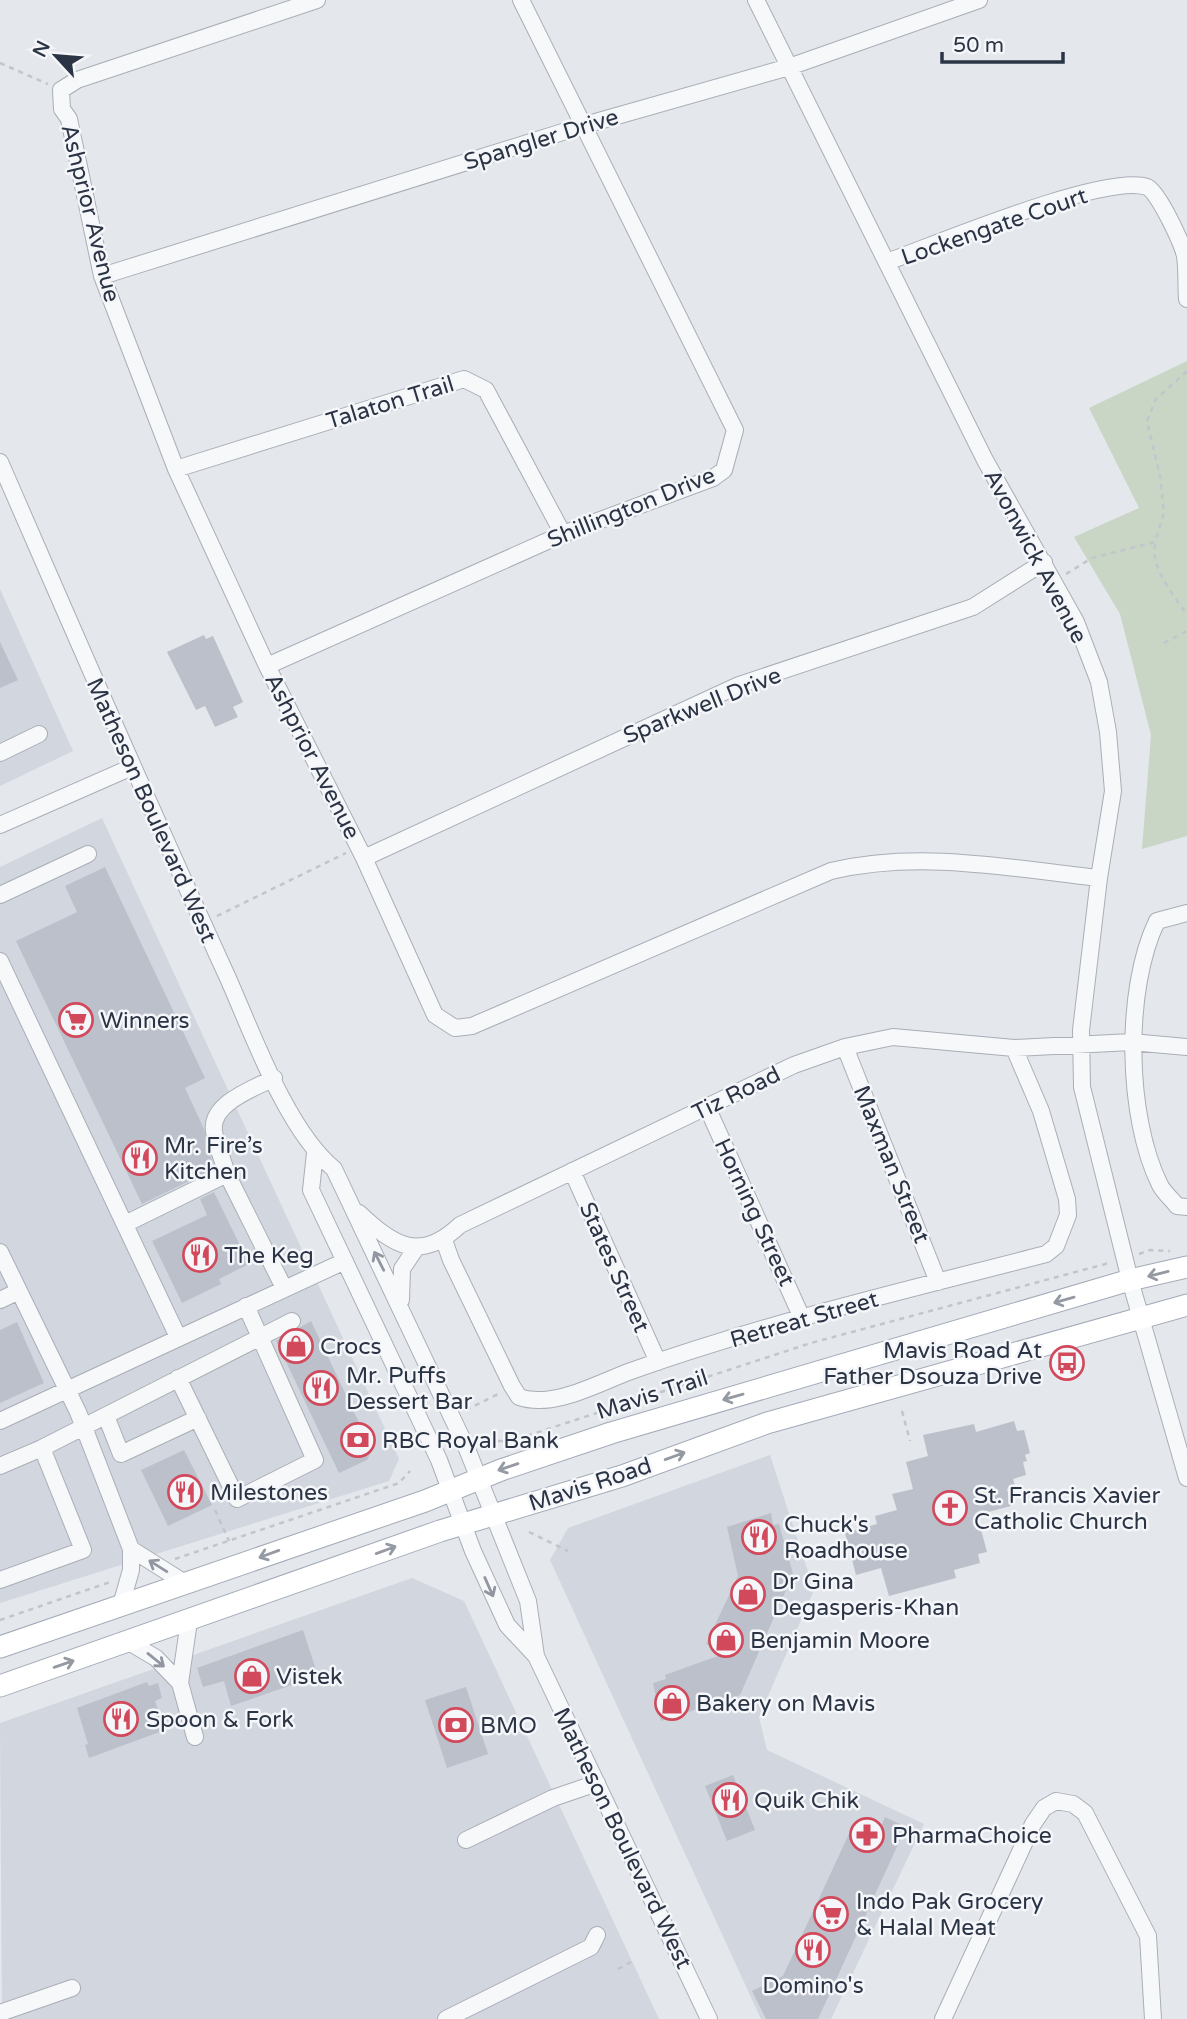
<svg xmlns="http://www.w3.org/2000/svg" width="1187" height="2019" viewBox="0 0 1187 2019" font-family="'Varela Round',sans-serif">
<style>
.built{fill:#d2d6de}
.green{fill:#c9d6c5}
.building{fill:#bbc0ca}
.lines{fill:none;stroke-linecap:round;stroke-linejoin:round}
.minor-casing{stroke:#a9aeb7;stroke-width:18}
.major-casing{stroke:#a3abb8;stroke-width:23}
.path{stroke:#c2c5cb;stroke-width:2.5;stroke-dasharray:5 5;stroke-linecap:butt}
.minor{stroke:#f7f8fa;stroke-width:16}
.major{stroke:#fff;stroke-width:21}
.oneway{stroke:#9196a0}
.oneway2{stroke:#959aa2}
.labels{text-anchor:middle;stroke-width:5;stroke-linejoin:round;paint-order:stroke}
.street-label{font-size:23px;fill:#2b3445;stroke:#f4f6f9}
.poi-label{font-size:23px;fill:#2b3445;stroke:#f4f6f9;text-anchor:start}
</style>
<rect width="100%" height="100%" fill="#e4e7ec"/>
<path class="built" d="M0,589L73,751L0,786Z
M102,818L399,1459L389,1481L0,1603V867Z
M770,1455L814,1590L759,1717L767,1750L924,1824L831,2019H761L550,1560L568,1528Z
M412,1578L464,1601L659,2019H2L0,1723Z"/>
<path class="green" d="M1187,361V836L1142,849L1151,735L1120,614L1074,537L1139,508L1089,408Z"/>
<path class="building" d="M204,635L206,639L213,636L243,702L233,707L238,717L215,727L205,706L196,710L167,652Z
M0,642L18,680L0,688Z
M105,867L205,1078L185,1088L204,1129L214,1169L142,1204L16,941L77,912L65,886Z
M214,1192L249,1264L219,1279L221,1284L182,1303L152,1241L207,1215L200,1199Z
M311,1321L372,1450L367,1460L339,1473L276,1341Z
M17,1322L44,1383L0,1403V1330Z
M1014,1421L1017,1431L1024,1430L1030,1453L1025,1455L1027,1461L1023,1462L1026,1475L1013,1479L1015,1486L1007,1489L1011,1506L977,1515L987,1552L978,1554L980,1563L954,1570L956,1578L889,1596L881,1568L856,1575L845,1533L877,1524L875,1516L897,1510L892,1494L913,1489L906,1462L928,1456L923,1435L974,1424L976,1432Z
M184,1450L212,1505L168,1526L141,1470Z
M771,1513L773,1525L779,1524L793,1574L740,1695L661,1721L653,1683L666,1679L665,1675L726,1653L706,1644L738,1576L727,1527Z
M303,1630L318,1676L231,1706L224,1681L203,1687L197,1668Z
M147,1682L149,1686L158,1683L162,1698L155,1701L165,1730L89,1758L85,1745L88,1744L77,1708Z
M466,1687L488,1754L447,1768L425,1700Z
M733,1775L755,1830L727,1841L705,1786Z
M885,1817L906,1827L818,2019H766L752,1991L783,1976L854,1823L879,1831Z"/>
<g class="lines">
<g class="minor-casing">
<path id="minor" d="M317,0L77,80L61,90L62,109L69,119L102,276L176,469L267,666L364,858L435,1015L455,1028L472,1026L831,871C920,850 1009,868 1099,878
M756,0L985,460L1076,622L1099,682L1108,732L1113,791L1099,878L1081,1030L1082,1087L1130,1280L1187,1478
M887,262C934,245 1105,173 1147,187C1158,191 1182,243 1185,256C1187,270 1186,285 1187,299
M102,276L585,125L789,67L979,0
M0,462C75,634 149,806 227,976C253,1034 286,1129 334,1169L467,1449L528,1601L536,1656
M176,469L464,379L486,390L563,534
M267,666L563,534L713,478L724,470L735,430L521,0
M0,753L39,734
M0,825L132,767
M364,858L739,685L973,607L1044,562
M0,895L88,854
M1187,913L1157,921C1124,989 1126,1117 1160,1185C1164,1193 1172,1199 1177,1206L1187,1207
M0,961L178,1337
M845,1047L938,1282
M707,1107L802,1318
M315,1153L311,1190L439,1460L473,1551L507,1625L536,1656L709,2019
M572,1171L658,1362
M227,1174L284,1288
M359,1213C394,1246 420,1263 460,1225L794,1065L845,1047L893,1037L1014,1048L1131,1042L1187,1047
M125,1224L227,1174C223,1160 216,1145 214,1131C210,1103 255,1088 274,1078
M444,1240L451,1260L512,1386L519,1397C554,1409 598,1383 631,1371C766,1323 907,1290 1046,1254L1056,1246L1068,1215L1067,1199L1041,1111L1014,1048
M0,1252L78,1412L131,1549V1570L121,1605
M0,1300L19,1291
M401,1300L402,1269L416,1248
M178,1378L237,1499L315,1460L246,1306
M106,1416L121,1454L198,1418
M0,1421L345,1261
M0,1466L42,1448L292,1321
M131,1549L185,1583
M0,1580L83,1550L42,1448
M189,1621L180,1683L195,1737
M129,1642L156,1658L180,1683
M466,1840L553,1798L597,1783
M0,2013L72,1988
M446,2019L591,1947L597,1935
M943,2019L1033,1824L1044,1808L1056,1801L1073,1804L1085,1813L1148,1936L1153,2019"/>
</g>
<g class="major-casing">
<path id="major" d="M0,1647L425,1501L501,1470L611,1433L1130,1280L1187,1267
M0,1686L440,1531L622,1476L767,1423L1187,1305"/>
</g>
<path class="path" d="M0,63L48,84
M1155,544C1150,568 1174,595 1187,615
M1066,574L1092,558L1155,542L1164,513L1160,476L1147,421L1156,399L1187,371
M1164,643L1187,631
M217,916L346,853
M1139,1254L1150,1250L1170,1251
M466,1410L498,1394
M902,1411L910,1441
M488,1441H511L811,1343L1109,1263
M215,1510L229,1541
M529,1532L568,1551
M175,1559L399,1483L410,1471
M0,1620L113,1581
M618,1969L631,1962"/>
<use href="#minor" class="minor"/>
<use href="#major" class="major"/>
</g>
<defs><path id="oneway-shaft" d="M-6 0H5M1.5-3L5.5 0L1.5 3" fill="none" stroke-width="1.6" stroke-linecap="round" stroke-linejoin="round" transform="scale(1.75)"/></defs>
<g class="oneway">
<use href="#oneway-shaft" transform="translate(379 1261) rotate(-117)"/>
<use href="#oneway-shaft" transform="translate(158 1566) rotate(-148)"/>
<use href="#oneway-shaft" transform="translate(489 1587) rotate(66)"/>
<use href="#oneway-shaft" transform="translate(156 1660) rotate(39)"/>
</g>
<g class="oneway2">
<use href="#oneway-shaft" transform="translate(1158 1274) rotate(166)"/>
<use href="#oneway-shaft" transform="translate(1064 1300) rotate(164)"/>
<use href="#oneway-shaft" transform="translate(733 1397) rotate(164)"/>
<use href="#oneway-shaft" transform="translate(675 1456) rotate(-20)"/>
<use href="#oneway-shaft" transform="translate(508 1467) rotate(161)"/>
<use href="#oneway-shaft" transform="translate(386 1550) rotate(-20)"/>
<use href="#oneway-shaft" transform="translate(269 1554) rotate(160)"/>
<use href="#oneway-shaft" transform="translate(64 1664) rotate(-19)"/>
</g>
<defs>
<g id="supermarket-ring" transform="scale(1.75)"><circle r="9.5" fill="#f4f6f9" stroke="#d1495b" stroke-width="1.5"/><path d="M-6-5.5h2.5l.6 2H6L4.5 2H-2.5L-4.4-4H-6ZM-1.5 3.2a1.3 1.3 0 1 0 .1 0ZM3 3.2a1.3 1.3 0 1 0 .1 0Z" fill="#d1495b"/></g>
<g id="restaurant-ring" transform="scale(1.75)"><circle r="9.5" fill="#f4f6f9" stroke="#d1495b" stroke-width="1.5"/><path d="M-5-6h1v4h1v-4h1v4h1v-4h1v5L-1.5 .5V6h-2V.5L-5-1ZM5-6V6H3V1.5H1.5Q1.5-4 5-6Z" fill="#d1495b"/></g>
<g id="shop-ring" transform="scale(1.75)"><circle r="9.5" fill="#f4f6f9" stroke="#d1495b" stroke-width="1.5"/><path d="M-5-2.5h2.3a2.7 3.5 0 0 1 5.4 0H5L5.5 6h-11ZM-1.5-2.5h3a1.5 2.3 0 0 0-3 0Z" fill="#d1495b"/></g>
<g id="bus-ring" transform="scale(1.75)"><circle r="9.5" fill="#f4f6f9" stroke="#d1495b" stroke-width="1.5"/><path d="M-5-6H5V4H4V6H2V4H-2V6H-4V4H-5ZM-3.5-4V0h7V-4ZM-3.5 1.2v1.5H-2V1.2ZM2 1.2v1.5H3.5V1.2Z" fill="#d1495b"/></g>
<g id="bank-ring" transform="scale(1.75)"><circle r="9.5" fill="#f4f6f9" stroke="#d1495b" stroke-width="1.5"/><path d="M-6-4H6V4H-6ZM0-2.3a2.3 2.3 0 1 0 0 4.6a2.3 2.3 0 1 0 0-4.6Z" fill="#d1495b"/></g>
<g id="church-ring" transform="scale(1.75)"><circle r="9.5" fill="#f4f6f9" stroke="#d1495b" stroke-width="1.5"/><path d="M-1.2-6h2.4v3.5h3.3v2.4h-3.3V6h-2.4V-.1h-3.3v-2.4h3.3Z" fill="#d1495b"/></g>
<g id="pharmacy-ring" transform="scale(1.75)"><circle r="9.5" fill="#f4f6f9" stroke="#d1495b" stroke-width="1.5"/><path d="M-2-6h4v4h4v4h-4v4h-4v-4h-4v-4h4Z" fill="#d1495b"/></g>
</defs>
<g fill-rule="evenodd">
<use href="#supermarket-ring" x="76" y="1020"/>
<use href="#restaurant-ring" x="140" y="1158"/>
<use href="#restaurant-ring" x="200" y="1255"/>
<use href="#shop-ring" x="296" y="1346"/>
<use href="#bus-ring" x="1067" y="1363"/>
<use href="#restaurant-ring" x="321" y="1388"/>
<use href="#bank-ring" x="358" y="1440"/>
<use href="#restaurant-ring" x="185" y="1492"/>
<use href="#church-ring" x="950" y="1508"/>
<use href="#restaurant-ring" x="759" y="1537"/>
<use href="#shop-ring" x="748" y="1594"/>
<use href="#shop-ring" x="726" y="1640"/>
<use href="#shop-ring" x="252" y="1676"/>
<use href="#shop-ring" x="672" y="1703"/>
<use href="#restaurant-ring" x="121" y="1719"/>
<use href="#bank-ring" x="456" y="1725"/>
<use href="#restaurant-ring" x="730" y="1800"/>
<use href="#pharmacy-ring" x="867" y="1835"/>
<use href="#supermarket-ring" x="831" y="1914"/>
<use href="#restaurant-ring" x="813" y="1950"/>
</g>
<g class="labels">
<g class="street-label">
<text transform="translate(541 139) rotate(-17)" y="8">Spangler Drive</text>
<text transform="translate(91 213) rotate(76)" y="8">Ashprior Avenue</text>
<text transform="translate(994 226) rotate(-19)" y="8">Lockengate Court</text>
<text transform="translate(390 402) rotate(-17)" y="8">Talaton Trail</text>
<text transform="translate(631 507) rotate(-22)" y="8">Shillington Drive</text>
<text transform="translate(1036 556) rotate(62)" y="8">Avonwick Avenue</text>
<text transform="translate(702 705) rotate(-22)" y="8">Sparkwell Drive</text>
<text transform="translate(313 756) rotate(63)" y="8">Ashprior Avenue</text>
<text transform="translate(152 810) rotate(66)" y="8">Matheson Boulevard West</text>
<text transform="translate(736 1093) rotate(-26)" y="8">Tiz Road</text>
<text transform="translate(892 1164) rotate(68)" y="8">Maxman Street</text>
<text transform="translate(755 1212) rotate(65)" y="8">Horning Street</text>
<text transform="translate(615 1267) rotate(66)" y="8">States Street</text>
<text transform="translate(804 1319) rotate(-16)" y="8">Retreat Street</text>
<text transform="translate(652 1394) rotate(-18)" y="8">Mavis Trail</text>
<text transform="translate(590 1484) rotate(-18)" y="8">Mavis Road</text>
<text transform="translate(623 1838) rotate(64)" y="8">Matheson Boulevard West</text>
</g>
<g class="poi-label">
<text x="100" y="1028">Winners</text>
<text x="164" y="1153">Mr. Fire’s<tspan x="164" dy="26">Kitchen</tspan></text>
<text x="224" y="1263">The Keg</text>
<text x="320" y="1354">Crocs</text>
<text x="1042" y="1358" text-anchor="end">Mavis Road At<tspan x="1042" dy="26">Father Dsouza Drive</tspan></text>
<text x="346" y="1383">Mr. Puffs<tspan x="346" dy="26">Dessert Bar</tspan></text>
<text x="382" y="1448">RBC Royal Bank</text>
<text x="210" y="1500">Milestones</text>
<text x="974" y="1503">St. Francis Xavier<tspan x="974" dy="26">Catholic Church</tspan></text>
<text x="784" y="1532">Chuck's<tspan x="784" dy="26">Roadhouse</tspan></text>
<text x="772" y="1589">Dr Gina<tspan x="772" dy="26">Degasperis-Khan</tspan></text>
<text x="750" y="1648">Benjamin Moore</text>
<text x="276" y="1684">Vistek</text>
<text x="696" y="1711">Bakery on Mavis</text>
<text x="146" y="1727">Spoon &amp; Fork</text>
<text x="480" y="1733">BMO</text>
<text x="754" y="1808">Quik Chik</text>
<text x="892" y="1843">PharmaChoice</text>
<text x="856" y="1909">Indo Pak Grocery<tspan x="856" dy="26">&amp; Halal Meat</tspan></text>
<text x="813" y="1993" text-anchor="middle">Domino's</text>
</g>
</g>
<g transform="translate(56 56) rotate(296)" stroke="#f4f6f9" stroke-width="5" paint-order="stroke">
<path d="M0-5L12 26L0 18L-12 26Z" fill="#2b3445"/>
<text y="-10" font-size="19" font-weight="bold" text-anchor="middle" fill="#2b3445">N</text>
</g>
<path d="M942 52v10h121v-10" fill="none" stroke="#2b3445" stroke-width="3.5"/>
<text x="953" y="52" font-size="21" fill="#2b3445" stroke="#f4f6f9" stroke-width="5" paint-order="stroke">50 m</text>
</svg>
